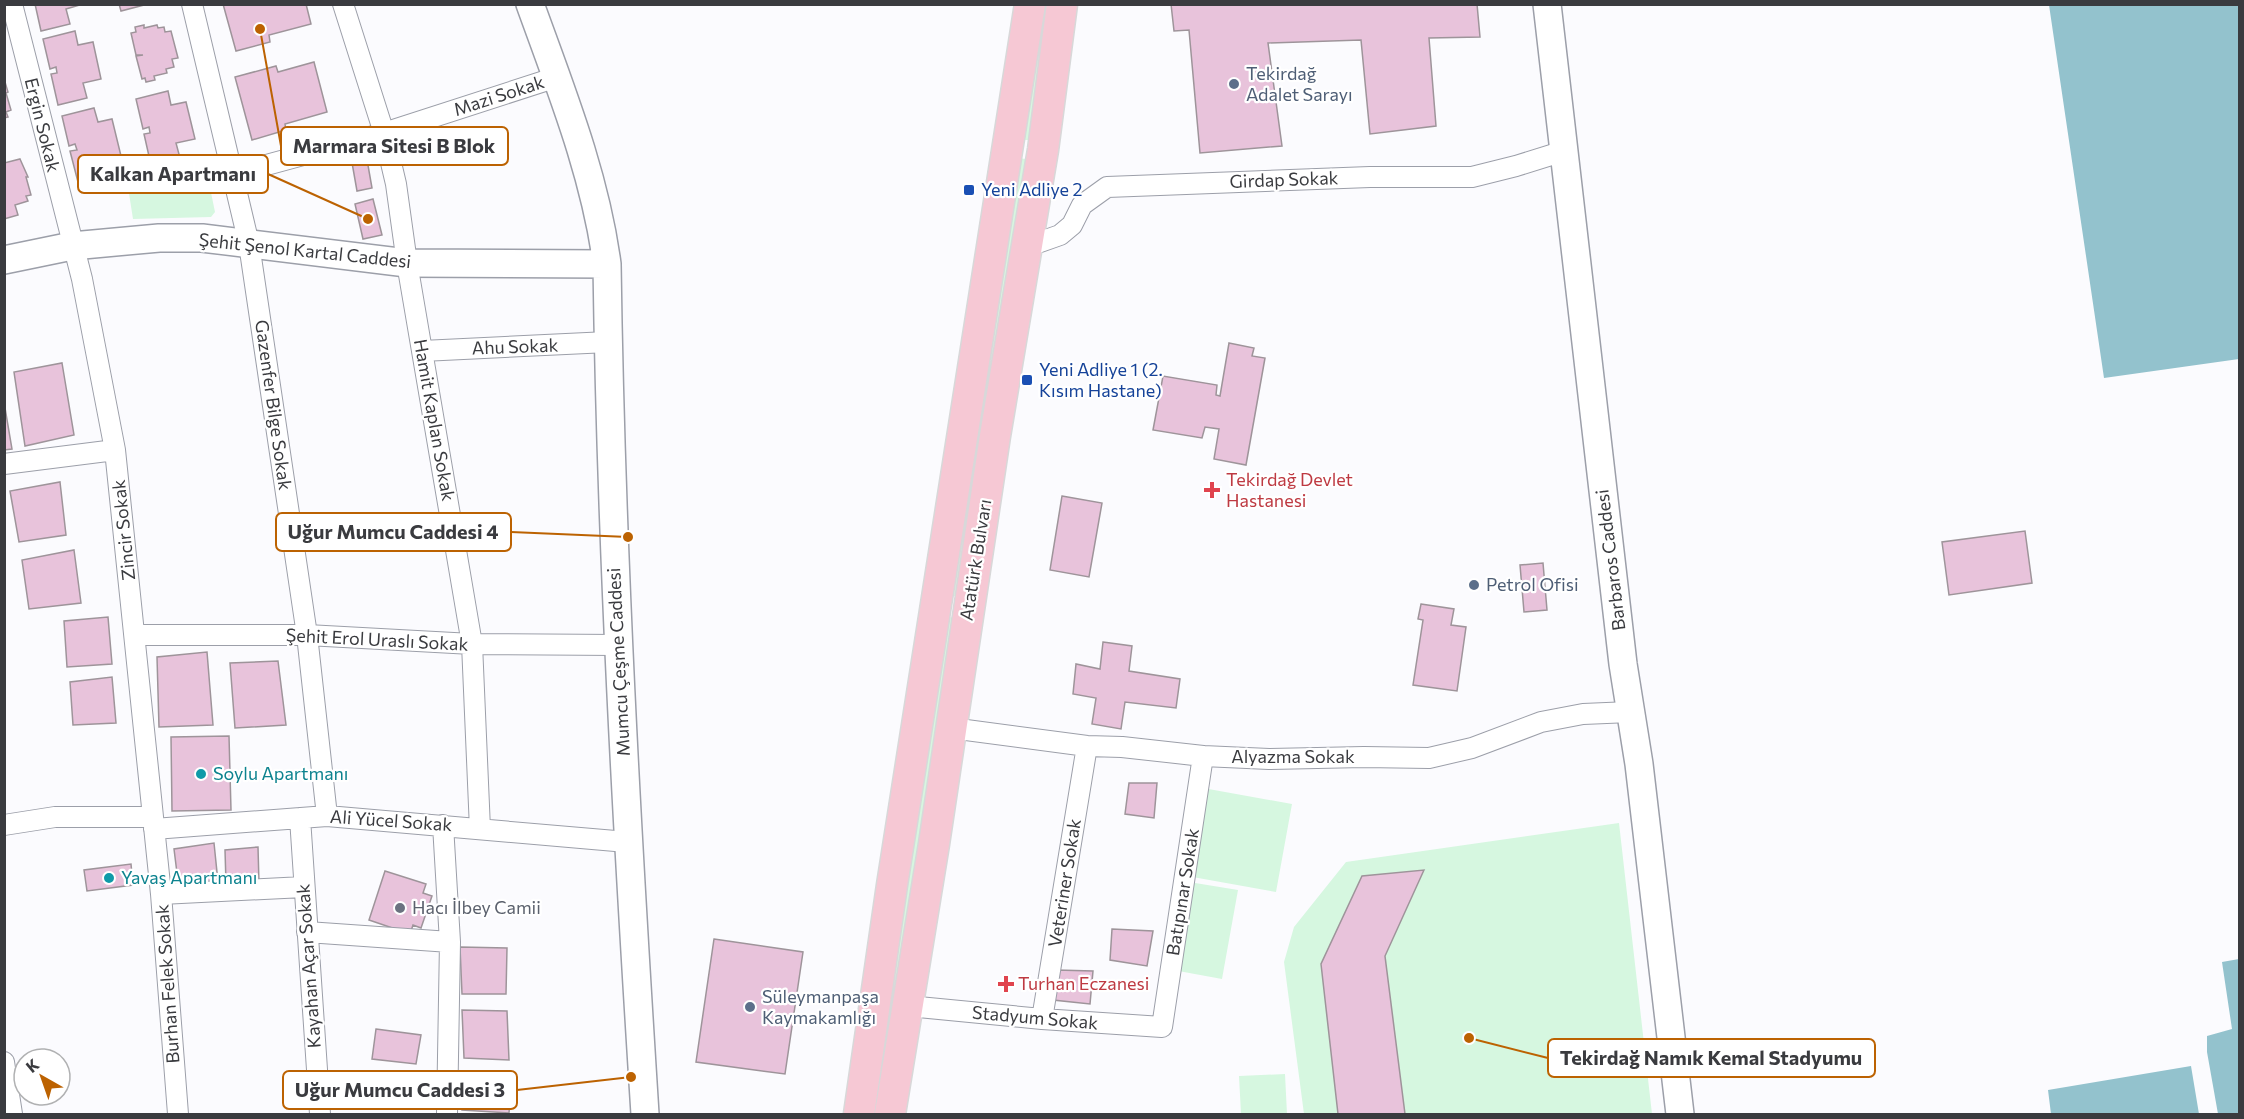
<svg xmlns="http://www.w3.org/2000/svg" width="2244" height="1119" viewBox="0 0 2244 1119" font-family="Commissioner,sans-serif">
<style>
.green{fill:#d6f7e0}
.water{fill:#93c2cd}
.building{fill:#e8c3db;stroke:#9e949a;stroke-width:1.5}
.lines{fill:none;stroke-linecap:round;stroke-linejoin:round}
.street-casing{stroke:#9c9fa9;stroke-width:22}
.secondary-casing{stroke:#9c9fa9;stroke-width:30}
.primary-casing{stroke:#d8d8d9;stroke-width:33}
.street{stroke:#fff;stroke-width:20}
.secondary{stroke:#fff;stroke-width:27}
.primary{stroke:#f6c8d4;stroke-width:30}
.service-dot{fill:#5c6f8a;stroke:#fff;stroke-width:2}
.transit-dot{fill:#1a4fb4;stroke:#fff;stroke-width:2}
.health-dot{fill:#e0444e;stroke:#fff;stroke-width:2}
.culture-dot{fill:#0f9aa8;stroke:#fff;stroke-width:2}
.worship-dot{fill:#6b7280;stroke:#fff;stroke-width:2}
.labels{text-anchor:middle;stroke-width:4.5;stroke-linejoin:round;paint-order:stroke}
.service-label{font-size:18px;fill:#4e5e75;stroke:#fff;text-anchor:start}
.street-label{font-size:18px;fill:#3a3b3f;stroke:#fff}
.transit-label{font-size:18px;fill:#164399;stroke:#fff;text-anchor:start}
.health-label{font-size:18px;fill:#be3a42;stroke:#fff;text-anchor:start}
.culture-label{font-size:18px;fill:#0d838f;stroke:#fff;text-anchor:start}
.worship-label{font-size:18px;fill:#5b616d;stroke:#fff;text-anchor:start}
.leader{fill:none;stroke:#bc6201;stroke-width:2}
.callout-dot{fill:#bc6201;stroke:#fff;stroke-width:2}
.callout{fill:#fff;stroke:#bc6201;stroke-width:2}
.callout-label{font-size:20px;text-anchor:middle;font-weight:bold;fill:#3a3b3f}
</style>
<rect width="100%" height="100%" fill="#fbfbfe"/>
<path class="green" d="M1038,5H1049L1029,140H1018Z
M1017,158L1026,159L958,596H949Z
M206,168L215,212L211,217L133,219L128,187Z
M947,617L959,618L890,1048L879,1047Z
M1203,788L1292,804L1276,892L1187,876Z
M1619,823L1652,1114H1304L1284,962L1294,927L1346,862Z
M1189,882L1238,890L1222,979L1173,970Z
M1285,1074L1287,1114H1241L1239,1076Z"/>
<path class="water" d="M2049,5H2239V359L2104,378Z
M2239,959V1114H2218L2207,1052V1036L2232,1029L2222,962Z
M2191,1066L2199,1114H2051L2048,1090Z"/>
<path class="building" d="M35,4H83L66,9L70,24L41,31Z
M119,4H148L121,11Z
M223,4H306L311,24L269,35L270,42L236,51Z
M1171,4H1477L1480,37L1429,38L1436,126L1370,134L1361,40L1268,43L1282,146L1200,153L1189,30L1174,31Z
M144,25V28L157,25L158,28L164,27L165,32L171,31L178,58L172,59L174,67L166,69L167,73L154,76L155,80L146,82L145,78L142,79L136,56L143,55H136L131,33L136,32L135,27Z
M75,31L78,45L93,42L101,79L83,83L87,98L58,105L51,74L57,73L56,67L50,69L43,39Z
M314,62L327,112L285,124L286,130L252,140L235,77L276,66L278,72Z
M5,82L8,92L6,93L11,110L6,112L8,117L4,118Z
M168,91L171,105L186,102L195,139L176,143L180,158L151,165L144,134L150,133L149,127L143,129L136,99Z
M94,108L98,122L112,119L121,156L103,160L106,175L78,182L70,151L77,150L75,144L69,146L62,116Z
M366,154L372,188L357,191L351,157Z
M20,159L28,177H26L31,195L26,196L28,201L15,205L18,215L4,219V163Z
M373,199L382,235L363,239L355,204Z
M1229,343L1254,348L1252,356L1265,358L1246,465L1214,459L1219,429L1205,427L1202,438L1153,430L1163,376L1217,385L1216,395L1220,396Z
M62,363L74,435L25,446L14,372Z
M4,402L12,449L4,450Z
M60,482L66,535L19,542L10,491Z
M1062,496L1102,503L1089,577L1050,570Z
M2025,531L2032,583L1949,595L1942,542Z
M74,550L81,603L29,609L22,560Z
M1543,563L1547,610L1524,612L1520,565Z
M1421,604L1454,609L1451,625L1466,627L1457,691L1413,685L1423,620L1418,619Z
M108,617L112,664L67,667L64,621Z
M1103,642L1132,646L1129,671L1180,679L1176,708L1125,702L1121,729L1092,724L1096,698L1073,694L1076,664L1100,669Z
M207,652L213,725L159,727L157,657Z
M278,661L286,725L235,728L230,663Z
M112,677L116,723L73,725L70,682Z
M229,736L231,810L172,811L171,737Z
M1129,783H1157L1154,818L1125,814Z
M214,843L218,882L178,881L174,849Z
M258,847L259,884L226,883L225,850Z
M131,864L133,885L87,891L84,870Z
M1424,870L1385,956L1405,1114H1338L1321,964L1362,876Z
M385,871L426,884L423,893L432,896L421,928L413,925L410,934L369,920Z
M1112,929L1153,931L1147,966L1110,960Z
M714,939L803,952L785,1074L696,1062Z
M460,947L507,948L506,994H462Z
M1056,970L1093,971L1090,1004L1053,1000Z
M462,1010L507,1011L509,1060L464,1058Z
M376,1029L421,1035L416,1064L372,1059Z
M466,1071L512,1073L509,1113L462,1110Z"/>
<g class="lines">
<g class="street-casing">
<path id="street" d="M12,4L82,279L115,450L161,894L178,1114
M192,4L249,244L307,635L327,816
M343,4L384,133L396,184L407,263L472,644L480,829
M233,174L384,133L557,77
M1026,247L1060,235L1072,225L1082,205L1107,187L1370,177H1472L1516,166L1564,151
M422,351L608,342
M4,464L115,450
M136,635H307L472,644L618,645
M951,728L1087,746L1122,747L1203,756L1269,759L1364,757L1429,758L1472,748L1541,722L1583,714L1630,712
M300,818L320,1114
M4,825L55,817H153
M443,825L450,942L447,1114
M154,829L327,816L627,842
M161,894L304,887
M307,932L450,942
M908,1006L1042,1019L1162,1027L1203,756
M1042,1019L1087,746
M4,1062L12,1114"/>
</g>
<g class="secondary-casing">
<path id="secondary" d="M530,4C561,90 595,174 607,264C611,548 627,831 645,1114
M1547,4L1623,664L1639,764L1680,1114
M4,260L72,246L159,238H202L407,263L607,264"/>
</g>
<g class="primary-casing">
<path id="primary" d="M859,1114L892,885L1030,4
M890,1114L934,844L995,436L1043,150L1062,4"/>
</g>
<use href="#street" class="street"/>
<use href="#secondary" class="secondary"/>
<use href="#primary" class="primary"/>
</g>
<g class="service-dot">
<circle cx="1234" cy="84" r="6"/>
<circle cx="1474" cy="585" r="6"/>
<circle cx="750" cy="1007" r="6"/>
</g>
<g class="transit-dot">
<rect x="963" y="184" width="12" height="12" rx="3"/>
<rect x="1021" y="374" width="12" height="12" rx="3"/>
</g>
<g class="health-dot">
<path d="M1209 481h6v6h6v6h-6v6h-6v-6h-6v-6h6z"/>
<path d="M1003 975h6v6h6v6h-6v6h-6v-6h-6v-6h6z"/>
</g>
<g class="culture-dot">
<circle cx="201" cy="774" r="6"/>
<circle cx="109" cy="878" r="6"/>
</g>
<circle class="worship-dot" cx="400" cy="908" r="6"/>
<g class="labels">
<g class="service-label">
<text x="1246" y="80">Tekirdağ<tspan x="1246" dy="21">Adalet Sarayı</tspan></text>
<text x="1486" y="591">Petrol Ofisi</text>
<text x="762" y="1003">Süleymanpaşa<tspan x="762" dy="21">Kaymakamlığı</tspan></text>
</g>
<g class="street-label">
<text transform="translate(499 96) rotate(-18)" y="6">Mazi Sokak</text>
<text transform="translate(42 125) rotate(76)" y="6">Ergin Sokak</text>
<text transform="translate(1284 180) rotate(-2)" y="6">Girdap Sokak</text>
<text transform="translate(305 251) rotate(6)" y="6">Şehit Şenol Kartal Caddesi</text>
<text transform="translate(515 347) rotate(-2)" y="6">Ahu Sokak</text>
<text transform="translate(273 405) rotate(82)" y="6">Gazenfer Bilge Sokak</text>
<text transform="translate(434 420) rotate(80)" y="6">Hamit Kaplan Sokak</text>
<text transform="translate(124 530) rotate(-96)" y="6">Zincir Sokak</text>
<text transform="translate(976 560) rotate(-81)" y="6">Atatürk Bulvarı</text>
<text transform="translate(1611 560) rotate(-97)" y="6">Barbaros Caddesi</text>
<text transform="translate(377 640) rotate(3)" y="6">Şehit Erol Uraslı Sokak</text>
<text transform="translate(619 662) rotate(-93)" y="6">Mumcu Çeşme Caddesi</text>
<text x="1293" y="763">Alyazma Sokak</text>
<text transform="translate(391 821) rotate(4)" y="6">Ali Yücel Sokak</text>
<text transform="translate(1065 883) rotate(-81)" y="6">Veteriner Sokak</text>
<text transform="translate(1183 892) rotate(-81)" y="6">Batıpınar Sokak</text>
<text transform="translate(309 966) rotate(-94)" y="6">Kayahan Açar Sokak</text>
<text transform="translate(168 984) rotate(-94)" y="6">Burhan Felek Sokak</text>
<text transform="translate(1035 1018) rotate(5)" y="6">Stadyum Sokak</text>
</g>
<g class="transit-label">
<text x="981" y="196">Yeni Adliye 2</text>
<text x="1039" y="376">Yeni Adliye 1 (2.<tspan x="1039" dy="21">Kısım Hastane)</tspan></text>
</g>
<g class="health-label">
<text x="1226" y="486">Tekirdağ Devlet<tspan x="1226" dy="21">Hastanesi</tspan></text>
<text x="1018" y="990">Turhan Eczanesi</text>
</g>
<g class="culture-label">
<text x="213" y="780">Soylu Apartmanı</text>
<text x="121" y="884">Yavaş Apartmanı</text>
</g>
<g class="worship-label">
<text x="412" y="914">Hacı İlbey Camii</text>
</g>
</g>
<path class="leader" d="M260 29L281 146M368 219L268 174M628 537L511 532M1469 1038L1548 1058M631 1077L517 1090"/>
<g class="callout-dot">
<circle cx="260" cy="29" r="6"/>
<circle cx="368" cy="219" r="6"/>
<circle cx="628" cy="537" r="6"/>
<circle cx="1469" cy="1038" r="6"/>
<circle cx="631" cy="1077" r="6"/>
</g>
<g class="callout">
<rect x="281" y="127" width="227" height="38" rx="6"/>
<rect x="78" y="155" width="190" height="38" rx="6"/>
<rect x="276" y="513" width="235" height="38" rx="6"/>
<rect x="1548" y="1039" width="327" height="38" rx="6"/>
<rect x="283" y="1071" width="234" height="38" rx="6"/>
</g>
<g class="callout-label">
<text x="394" y="153">Marmara Sitesi B Blok</text>
<text x="173" y="181">Kalkan Apartmanı</text>
<text x="393" y="539">Uğur Mumcu Caddesi 4</text>
<text x="1711" y="1065">Tekirdağ Namık Kemal Stadyumu</text>
<text x="400" y="1097">Uğur Mumcu Caddesi 3</text>
</g>
<rect width="2244" height="1119" fill="none" stroke="#3a3b3f" stroke-width="12"/>
<g transform="translate(42 1077) rotate(320)"><circle r="28" fill="#ffffff" stroke="#b0b1b2" stroke-width="1.5"/>
<path d="M0-4.5L10 22L0 15L-10 22Z" fill="#bc6201"/>
<text y="-9" font-size="16" font-weight="bold" text-anchor="middle" fill="#3a3b3f">K</text>
</g>
</svg>
